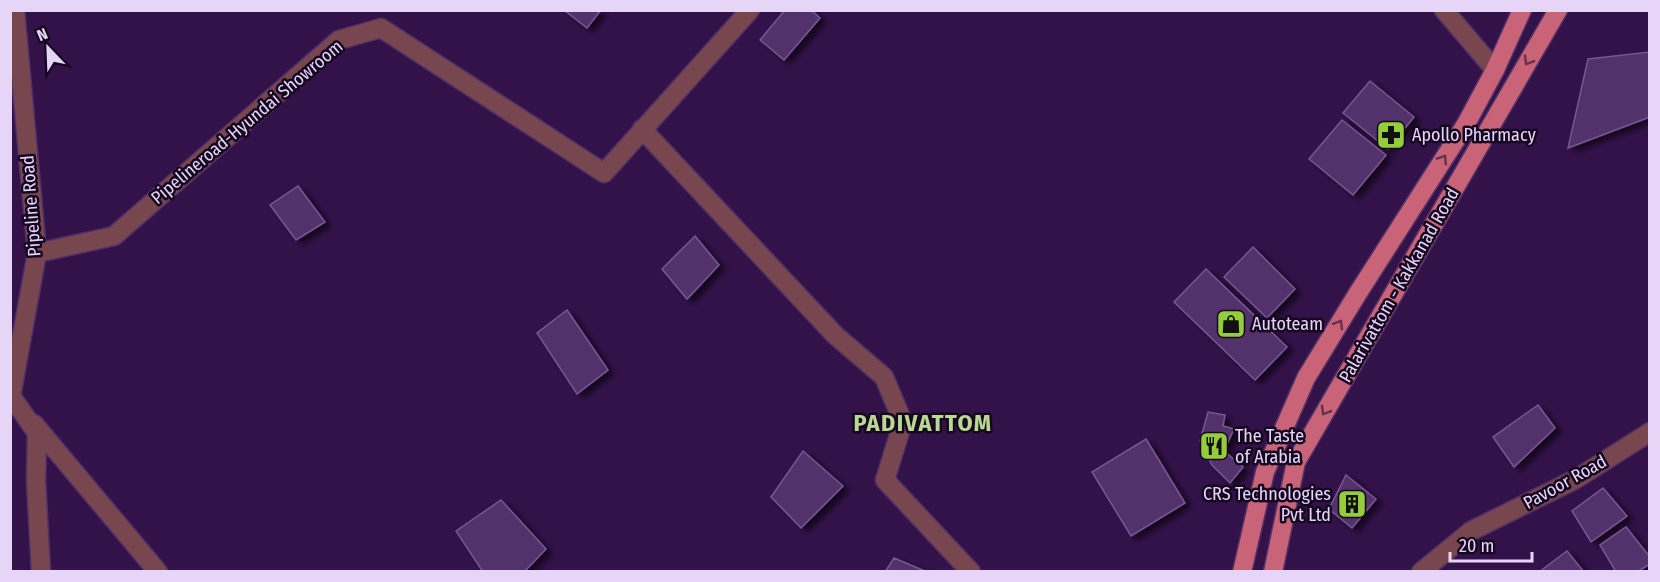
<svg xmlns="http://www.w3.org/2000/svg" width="1660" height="582" viewBox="0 0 1660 582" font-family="'Fira Sans Condensed',sans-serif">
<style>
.building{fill:#53326c;stroke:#775693;stroke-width:1.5;filter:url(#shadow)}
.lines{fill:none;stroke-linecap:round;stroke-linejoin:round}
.minor-casing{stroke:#503166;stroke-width:21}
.major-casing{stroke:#503166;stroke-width:21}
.minor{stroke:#78464f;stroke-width:18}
.major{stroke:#c96378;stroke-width:18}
.oneway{stroke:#663047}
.labels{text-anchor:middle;stroke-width:5;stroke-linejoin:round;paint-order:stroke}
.street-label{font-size:18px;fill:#e7d5f8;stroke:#15071f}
.poi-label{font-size:18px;fill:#e7d5f8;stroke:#15071f;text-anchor:start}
.district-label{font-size:24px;font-weight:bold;letter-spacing:1.5px;fill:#b9d992;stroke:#15071f}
</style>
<defs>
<filter id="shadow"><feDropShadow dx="6" dy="4" stdDeviation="3" flood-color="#0009"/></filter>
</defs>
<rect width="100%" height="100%" fill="#33124a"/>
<path class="building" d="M564,10H601L587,28Z
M785,10H811L820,18L784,60L760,40Z
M1650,52V117L1568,148L1588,59Z
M1370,81L1414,117L1388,149L1343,113Z
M1342,120L1386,155L1353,195L1309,159Z
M298,186L325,222L296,240L270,205Z
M695,236L719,265L687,299L662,269Z
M1253,247L1295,289L1267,318L1224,277Z
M1206,269L1287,347L1255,380L1174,302Z
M567,310L608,370L577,394L537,333Z
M1538,405L1555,428L1514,467L1493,437Z
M1208,412L1225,415L1223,426L1234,429L1224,451L1243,467L1230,483L1212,465L1200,441Z
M1146,439L1185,503L1131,536L1092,472Z
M803,451L843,486L801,528L771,497Z
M1346,475L1376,499L1352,528L1329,509Z
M1603,488L1627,516L1591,542L1572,511Z
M501,500L546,549L524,572H483L456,531Z
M1626,527L1650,557V564L1637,572H1616L1600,545Z
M1567,551L1584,572H1539Z
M894,558L927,572H885Z"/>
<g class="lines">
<g class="minor-casing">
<path id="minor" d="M15,10L37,253L11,396L37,433L36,481L41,572
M1444,10L1495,70
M642,129L835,335L884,377L903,422L885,480L971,572
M37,253L114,236L339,40L381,28L604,173L750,10
M34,424L158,572
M1421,572L1471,531L1576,479L1650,432"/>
</g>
<g class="major-casing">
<path id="major" d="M1242,572L1265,472L1306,378L1358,293L1466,124L1495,70L1522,10
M1273,572L1296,462L1558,10"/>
</g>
<use href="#minor" class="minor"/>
<use href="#major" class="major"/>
</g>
<defs><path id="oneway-chevron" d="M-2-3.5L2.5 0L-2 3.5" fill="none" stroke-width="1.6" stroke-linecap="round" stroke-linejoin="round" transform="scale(1.5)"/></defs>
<g class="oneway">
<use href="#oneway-chevron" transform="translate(1528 61) rotate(120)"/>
<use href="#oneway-chevron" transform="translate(1443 159) rotate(-57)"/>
<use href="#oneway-chevron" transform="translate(1339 324) rotate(-59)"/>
<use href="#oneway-chevron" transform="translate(1325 411) rotate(120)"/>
</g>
<defs>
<g id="pharmacy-square" transform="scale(1.5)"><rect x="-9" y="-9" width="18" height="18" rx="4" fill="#94cc3b" stroke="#15071f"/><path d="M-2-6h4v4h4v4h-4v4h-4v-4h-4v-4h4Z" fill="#111"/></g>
<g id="shop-square" transform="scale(1.5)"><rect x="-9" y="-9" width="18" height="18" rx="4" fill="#94cc3b" stroke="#15071f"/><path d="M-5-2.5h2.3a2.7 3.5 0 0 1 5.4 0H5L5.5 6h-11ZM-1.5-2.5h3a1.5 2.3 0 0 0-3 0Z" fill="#111"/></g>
<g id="restaurant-square" transform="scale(1.5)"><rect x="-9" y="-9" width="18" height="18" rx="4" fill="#94cc3b" stroke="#15071f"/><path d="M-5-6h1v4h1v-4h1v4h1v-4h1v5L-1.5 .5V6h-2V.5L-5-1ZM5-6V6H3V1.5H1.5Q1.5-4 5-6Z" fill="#111"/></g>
<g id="building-square" transform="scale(1.5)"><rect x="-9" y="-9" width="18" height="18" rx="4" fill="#94cc3b" stroke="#15071f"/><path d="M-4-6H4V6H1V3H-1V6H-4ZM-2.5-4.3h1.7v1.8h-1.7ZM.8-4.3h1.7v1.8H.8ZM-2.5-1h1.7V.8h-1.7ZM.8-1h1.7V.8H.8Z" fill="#111"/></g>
</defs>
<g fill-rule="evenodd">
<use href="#pharmacy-square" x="1391" y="135"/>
<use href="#shop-square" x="1231" y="324"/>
<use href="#restaurant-square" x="1214" y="446"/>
<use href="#building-square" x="1352" y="504"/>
</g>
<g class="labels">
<g class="street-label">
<text transform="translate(247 122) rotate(-40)" y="6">Pipelineroad-Hyundai Showroom</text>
<text transform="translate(31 206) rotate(-94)" y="6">Pipeline Road</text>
<text transform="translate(1399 285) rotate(-60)" y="6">Palarivattom - Kakkanad Road</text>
<text transform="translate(1565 482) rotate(-29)" y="6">Pavoor Road</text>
</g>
<g class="poi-label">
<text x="1412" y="141">Apollo Pharmacy</text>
<text x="1252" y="330">Autoteam</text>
<text x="1235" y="442">The Taste<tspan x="1235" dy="21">of Arabia</tspan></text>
<text x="1331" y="500" text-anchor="end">CRS Technologies<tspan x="1331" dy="21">Pvt Ltd</tspan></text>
</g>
<g class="district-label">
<text x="923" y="431">PADIVATTOM</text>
</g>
</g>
<rect width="1660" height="582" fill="none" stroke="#e7d5f8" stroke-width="24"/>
<g transform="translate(48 48) rotate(337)" stroke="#15071f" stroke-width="4.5" paint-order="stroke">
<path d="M0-4.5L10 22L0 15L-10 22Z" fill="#e7d5f8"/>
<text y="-9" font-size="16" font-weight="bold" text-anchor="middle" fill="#e7d5f8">N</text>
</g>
<path d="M1450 552v9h82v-9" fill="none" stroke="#e7d5f8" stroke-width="3"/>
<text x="1459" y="552" font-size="18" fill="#e7d5f8" stroke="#15071f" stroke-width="4.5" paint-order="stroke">20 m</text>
</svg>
